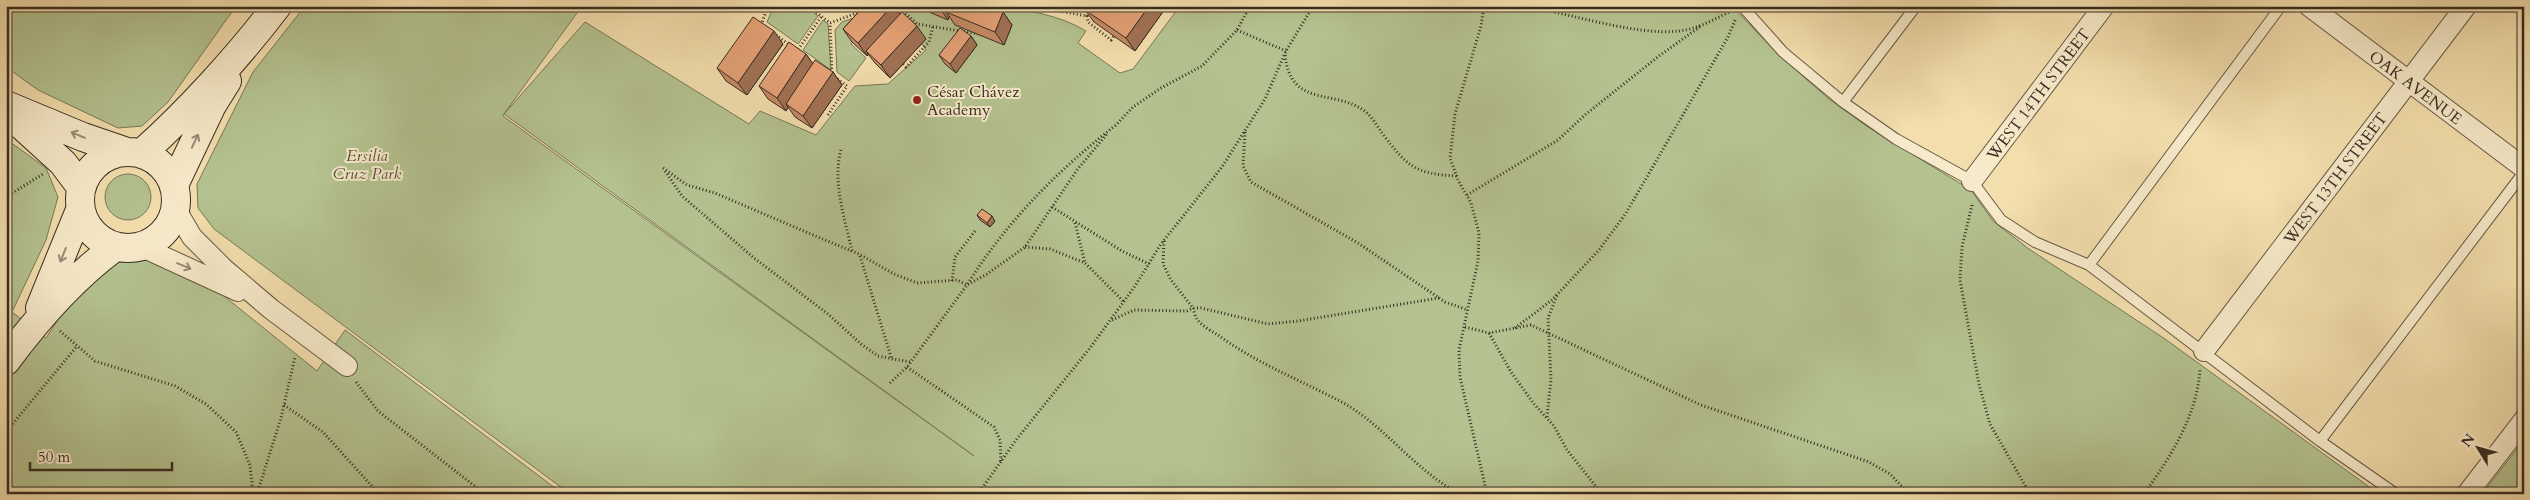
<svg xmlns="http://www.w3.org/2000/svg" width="2530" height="500" viewBox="0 0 2530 500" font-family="Cardo,serif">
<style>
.green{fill:#b4c28f;stroke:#767858;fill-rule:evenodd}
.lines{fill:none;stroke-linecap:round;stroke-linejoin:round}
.lane-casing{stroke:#665945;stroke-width:12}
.street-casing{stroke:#665945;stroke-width:22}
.secondary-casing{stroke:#372d22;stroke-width:30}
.path{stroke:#372d22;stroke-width:3;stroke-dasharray:1 2.5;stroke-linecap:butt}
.lane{stroke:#f7eaca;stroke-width:10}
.street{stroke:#f7eaca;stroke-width:20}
.secondary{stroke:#f7eaca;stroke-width:28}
.wall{fill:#c58a65;stroke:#372d22}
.shaded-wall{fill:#a07153;stroke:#372d22}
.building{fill:#e5a176;stroke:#372d22}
.oneway{stroke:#978c76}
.poi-dot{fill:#8f2418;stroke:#f7eaca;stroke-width:2}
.labels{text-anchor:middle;stroke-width:4;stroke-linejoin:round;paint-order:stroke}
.street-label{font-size:16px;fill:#372d22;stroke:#f7eaca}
.poi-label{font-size:16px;fill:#372d22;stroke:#f7eaca;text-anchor:start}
.park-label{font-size:16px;font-style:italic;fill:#56523d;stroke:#f7eaca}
</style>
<rect width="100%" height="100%" fill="#f3dead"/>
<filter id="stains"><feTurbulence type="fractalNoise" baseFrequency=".004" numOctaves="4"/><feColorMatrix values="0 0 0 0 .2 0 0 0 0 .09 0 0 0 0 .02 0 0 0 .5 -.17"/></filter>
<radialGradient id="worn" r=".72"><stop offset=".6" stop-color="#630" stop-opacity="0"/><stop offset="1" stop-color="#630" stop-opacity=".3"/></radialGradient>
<path class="green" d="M6,6H236L168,102L142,126L118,128L38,90L6,67Z
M305,6H582L504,114L585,22L749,124L760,111L816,135L855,86L888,84L926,50L893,6C953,6 1035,0 1086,31L1078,43L1120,73L1133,69L1180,6H1732L1780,56L1829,99L1868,127L1971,190L1993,221L2029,249L2165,339L2379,494H570L214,229L198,208L197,184L253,72ZM504,114L974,456L503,116Z
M774,6H806L818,16L798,44L767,22Z
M881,8L851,44L866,58L849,81L837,72L835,30L842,22Z
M823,20L828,24L831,70L803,50Z
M6,139L46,168L58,197L46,240L12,312L46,338L74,295L114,257L140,256L170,267L224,296L317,371L345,330L563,494H6Z
M105 197a23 23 0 1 1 46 0a23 23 0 1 1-46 0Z
M2524,440V494H2482Z"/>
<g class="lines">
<g class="lane-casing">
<path id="lane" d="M1742,6L1783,52L1843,102L1896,139L1972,181L2001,220L2035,242L2089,265L2320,441L2396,494
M1843,102L1916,6
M2089,265L2281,6
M2320,441L2524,172"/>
</g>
<g class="street-casing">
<path id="street" d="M2309,6L2524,168
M1972,181L2104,6
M175,208L192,237L224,269L271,309L347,366
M140,246L238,291
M2204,351L2466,6
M2467,494L2524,420"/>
</g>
<g class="secondary-casing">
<path id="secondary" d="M6,105L83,137L124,151
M7,112L63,163L81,187
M80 200a48 48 0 1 1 96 0a48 48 0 1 1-96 0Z
M142,153C188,112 239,56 277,6
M174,185L212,105L227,81
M40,308L80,210
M6,361C37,319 73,278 115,247"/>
</g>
<path class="path" d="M808,6L830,23L862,11
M898,6L917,24L979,34
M1032,6L1087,16L1088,6
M1484,6L1481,26L1455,114L1450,158L1458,180L1471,203L1479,233L1478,261L1459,350L1460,377L1487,494
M1524,6C1569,13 1635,36 1679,31C1697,29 1713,20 1729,12
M1087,16L1088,22L1111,40L1114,36
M761,25L768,6
M1237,30L1286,51
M776,35L791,46
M796,50L797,51L821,17
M1285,55C1291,111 1339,87 1368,114C1373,119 1378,127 1382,133C1407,166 1414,174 1457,176
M903,64L906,67L929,42L933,26
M828,115L847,86L832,75L830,23
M1115,126L1133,107L1161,88L1202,66L1237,30L1250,6
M1245,132L1243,166L1251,182L1358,243L1445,302L1468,310
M841,150C832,182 845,219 852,251
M663,168L687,185L715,193L825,240L859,254L894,274L917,283L957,280L967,285C1006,222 1058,170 1116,125
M665,171L682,196L754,258L828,314L861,344L878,356L910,362
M1467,195L1558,140L1586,114L1659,56L1701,26
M6,197L43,174
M1972,205L1962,247L1960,280L1979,384L1990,424L2030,494
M1052,207L1122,251L1149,264
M1075,223L1085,263
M1164,241L1163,264L1171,280L1193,308H1201L1268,324L1298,321L1439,298
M1025,247L1050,249L1085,263L1124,302
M860,256L892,360
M952,281L955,257L975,231
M1112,320L1134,310L1187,311L1193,308C1194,311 1195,316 1197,319C1202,326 1211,331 1218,335C1255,362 1295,378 1336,399C1383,422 1413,470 1460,494
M1465,327L1489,333L1531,325L1701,405L1869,462L1890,474L1909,494
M1515,328L1552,300L1599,250L1626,213L1728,37L1736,18
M60,331L95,361L175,386L206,404L236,432L250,465L253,494
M1489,333L1511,372L1534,404L1554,426L1567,450L1602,494
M907,367L994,427L1000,440L1001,462
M356,382L378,411L485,494
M890,383L907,367L967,285L987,274L1025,247L1077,170L1107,134
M284,405L323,432L379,494
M1547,417L1551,379L1548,318L1557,295
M6,432L77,346
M257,494L281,418L295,357
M978,494L1016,440L1090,348L1135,286L1161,244L1222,167L1265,99L1286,51L1313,6
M2144,494C2171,456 2197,416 2200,369"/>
<use href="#lane" class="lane"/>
<use href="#street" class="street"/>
<use href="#secondary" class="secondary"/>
</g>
<path class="wall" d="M864,6H895L900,14L926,39L890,78L875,63L868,54L867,56L852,42L843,29Z
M915,6H988L1003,12L1012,25L1004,45L955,25L949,16L948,20Z
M1087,6H1167L1135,51L1094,22L1085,10Z
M971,36L977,45L956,73L945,64L939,55Z
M783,44L747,95L726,81L717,68Z
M806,54L813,64L833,72L842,85L812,128L795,117L788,107L786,111L768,99L759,86Z
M977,215L995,221L990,227L980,220Z"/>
<path class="shaded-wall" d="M892,6H895L902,17L866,51L868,54L867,56L858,43Z
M939,6H954L946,12L949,16L948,20L939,7Z
M1149,6H1167L1135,51L1126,38Z
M1003,12L1012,25L1004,45L995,32Z
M917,26L926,39L890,78L881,65Z
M774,31L783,44L747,95L738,83Z
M971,36L977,45L956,73L950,64Z
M806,54L815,67L786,104L788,107L786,111L777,98Z
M833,72L842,85L812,128L803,116Z
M992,216L995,221L990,227L987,223Z"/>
<path class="building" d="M864,6H892L858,43L843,29Z
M949,6H988L1003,12L995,32L946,12Z
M1087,6H1149L1126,38L1085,10Z
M902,12L917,26L881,65L866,51Z
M753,17L774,31L738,83L717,68Z
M960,28L971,36L950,64L939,55Z
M789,42L806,54L777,98L759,86Z
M815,60L833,72L803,116L786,104Z
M982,209L992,216L987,223L977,215Z"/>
<defs><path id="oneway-shaft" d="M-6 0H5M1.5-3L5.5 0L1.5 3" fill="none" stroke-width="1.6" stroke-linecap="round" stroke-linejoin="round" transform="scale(1.25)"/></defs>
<g class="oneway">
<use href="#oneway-shaft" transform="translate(78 135) rotate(-157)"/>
<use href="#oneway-shaft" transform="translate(195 141) rotate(-65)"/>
<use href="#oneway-shaft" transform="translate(63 255) rotate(112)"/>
<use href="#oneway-shaft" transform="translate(184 266) rotate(23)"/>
</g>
<circle class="poi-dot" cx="917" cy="100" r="5"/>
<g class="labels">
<g class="street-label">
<text transform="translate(2416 87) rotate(37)" y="6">OAK AVENUE</text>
<text transform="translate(2038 94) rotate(-53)" y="6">WEST 14TH STREET</text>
<text transform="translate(2335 178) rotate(-53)" y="6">WEST 13TH STREET</text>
</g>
<g class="poi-label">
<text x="927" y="97">César Chávez<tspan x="927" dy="18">Academy</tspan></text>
</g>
<g class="park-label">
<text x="367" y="161">Ersilia<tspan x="367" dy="18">Cruz Park</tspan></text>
</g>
</g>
<rect width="2530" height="500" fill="none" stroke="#f3dead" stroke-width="25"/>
<rect x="8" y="8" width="2515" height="485" fill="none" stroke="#372d22" stroke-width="2.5"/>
<rect x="12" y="12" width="2505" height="475" fill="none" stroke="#372d22"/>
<g transform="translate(2478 448) rotate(307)" stroke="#f7eaca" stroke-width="4" paint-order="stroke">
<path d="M0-4L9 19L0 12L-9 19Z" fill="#372d22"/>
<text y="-8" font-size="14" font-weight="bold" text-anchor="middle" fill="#372d22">N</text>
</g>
<path d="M30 462v8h142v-8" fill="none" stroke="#372d22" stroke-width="2.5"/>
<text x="38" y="462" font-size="15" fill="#372d22" stroke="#f7eaca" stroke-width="4" paint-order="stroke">50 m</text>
<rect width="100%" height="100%" filter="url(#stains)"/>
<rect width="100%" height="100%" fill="url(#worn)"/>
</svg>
